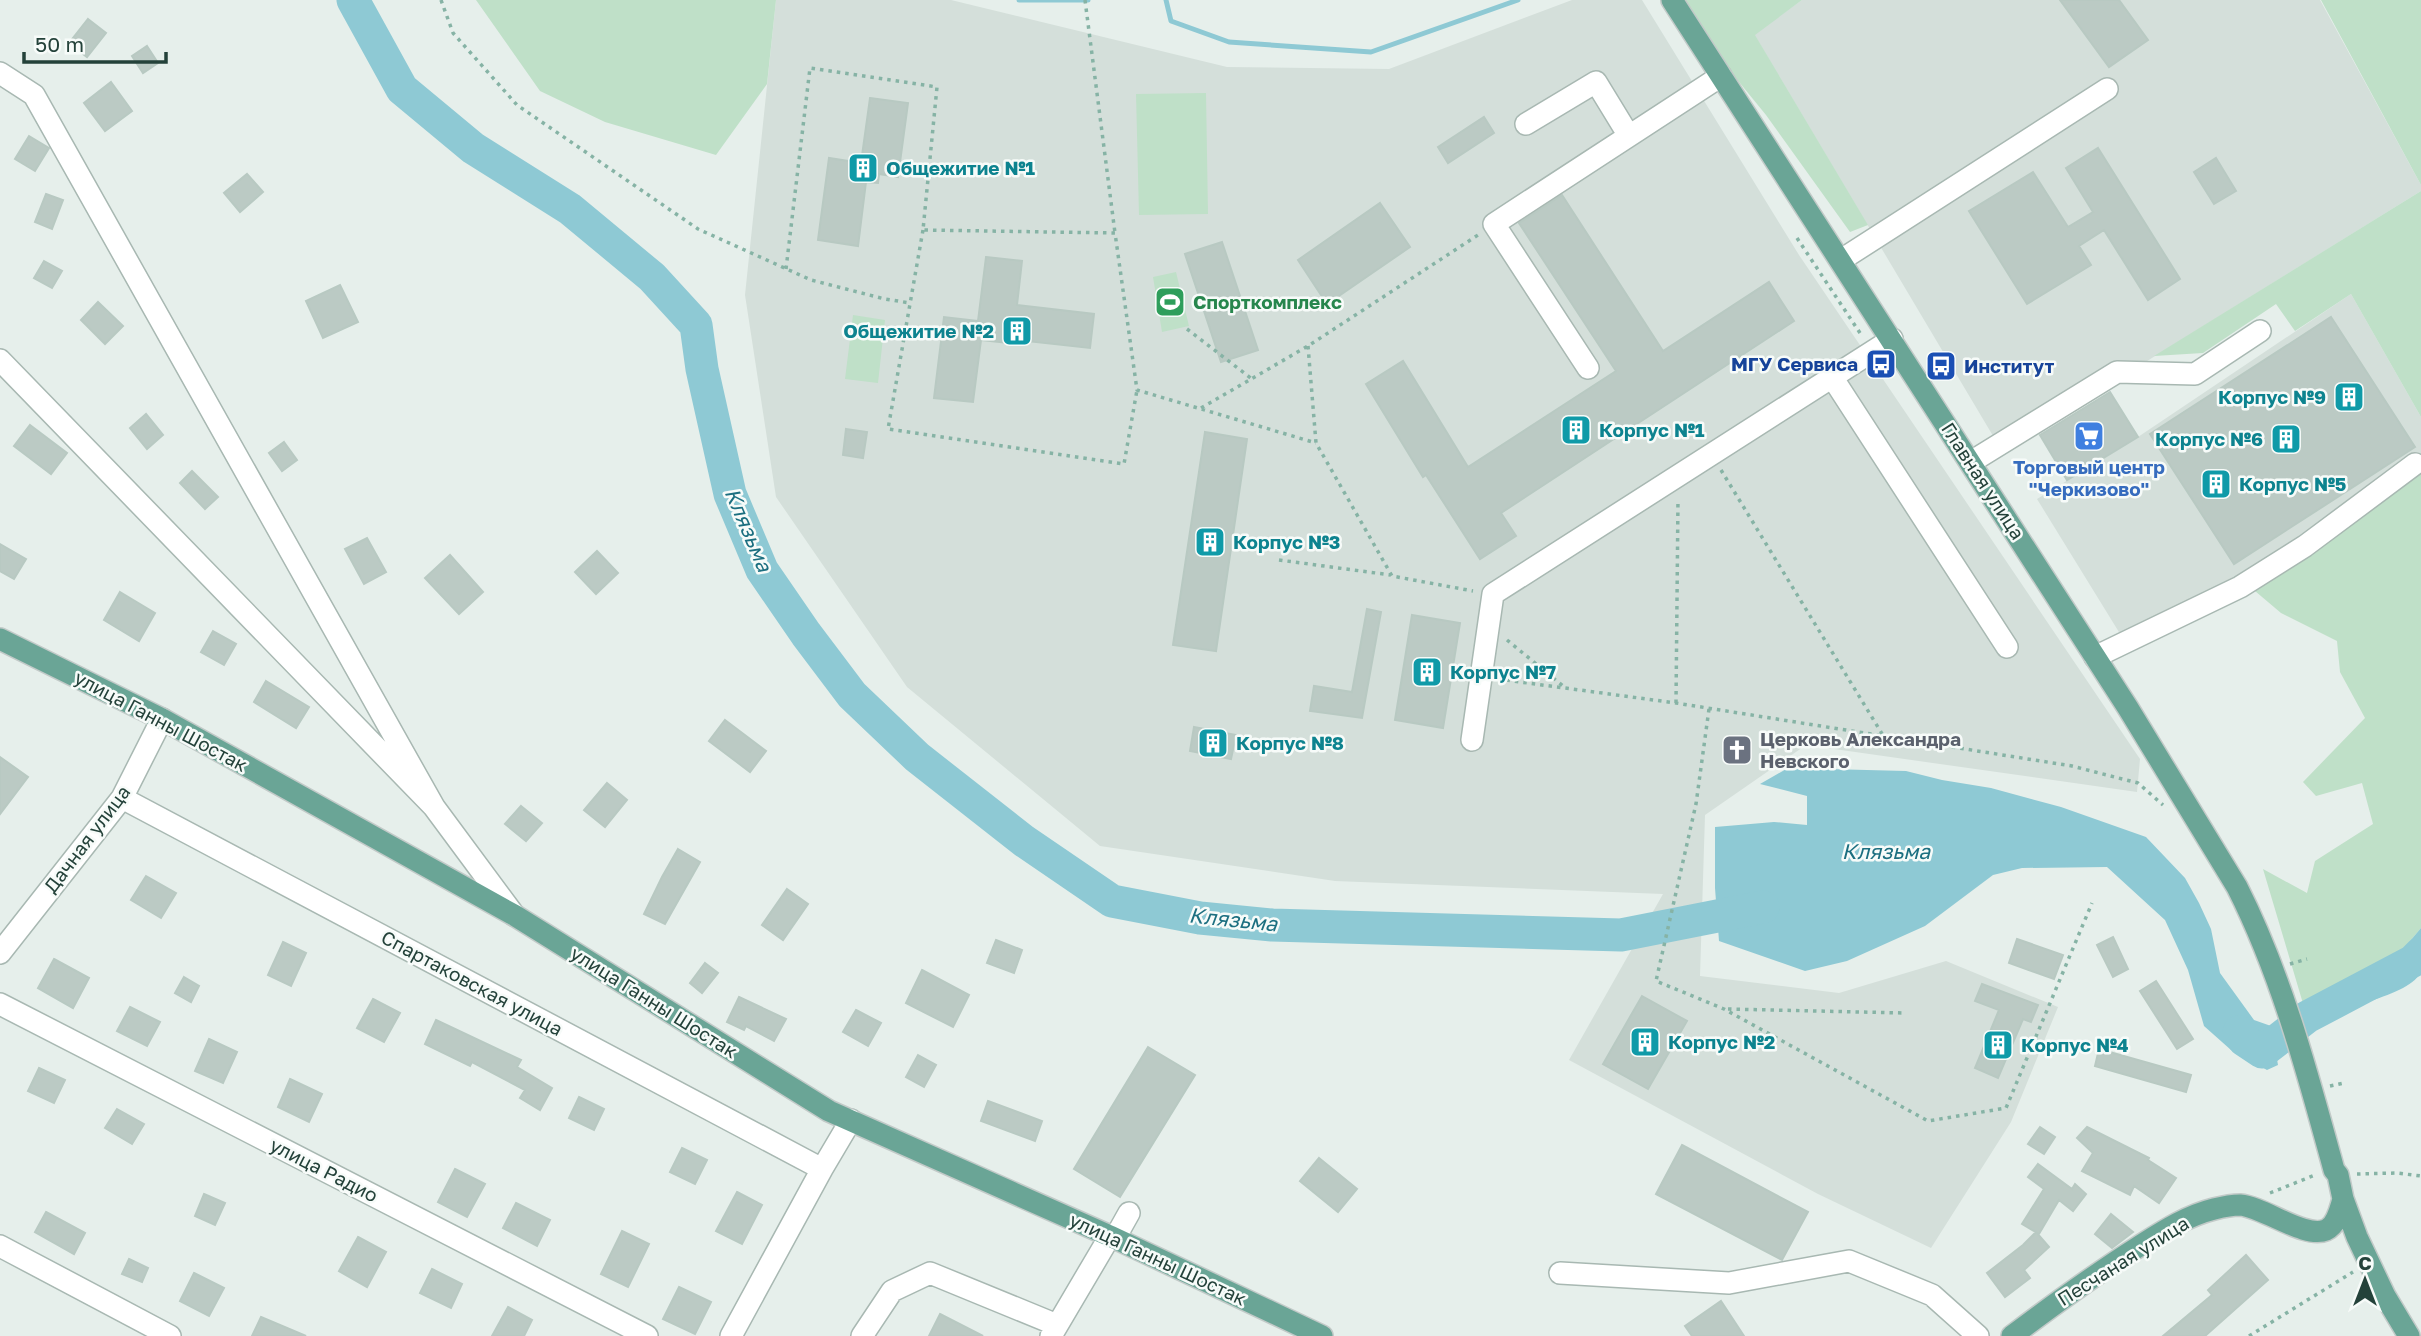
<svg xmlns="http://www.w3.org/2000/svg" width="2421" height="1336" viewBox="0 0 2421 1336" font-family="'Golos Text',sans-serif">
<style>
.built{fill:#d4dfda}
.green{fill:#bfe0c8}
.water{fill:#8ec9d4}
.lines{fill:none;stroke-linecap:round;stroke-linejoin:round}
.stream{stroke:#8ec9d4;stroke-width:5}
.river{stroke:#8ec9d4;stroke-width:33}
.building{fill:#bbcac4;stroke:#b8c9c2;stroke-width:2}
.minor-casing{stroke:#a8b8b2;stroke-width:24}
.major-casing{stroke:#c2cac8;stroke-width:24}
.path{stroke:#86b3a5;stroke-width:3.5;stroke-dasharray:3.5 5;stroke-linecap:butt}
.minor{stroke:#fff;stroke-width:21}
.major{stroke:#6aa596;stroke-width:21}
.labels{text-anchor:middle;stroke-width:5;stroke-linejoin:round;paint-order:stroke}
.culture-label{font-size:19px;font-weight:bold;fill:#0d838f;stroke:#f7fbf9;text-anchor:start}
.leisure-label{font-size:19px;font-weight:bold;fill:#27864d;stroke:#f7fbf9;text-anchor:start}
.transit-label{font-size:19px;font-weight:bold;fill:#164399;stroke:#f7fbf9;text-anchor:end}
.shop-label{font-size:19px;font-weight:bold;fill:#366cbe;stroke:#f7fbf9}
.street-label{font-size:19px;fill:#24423a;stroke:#f7fbf9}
.worship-label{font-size:19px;font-weight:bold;fill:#5b616d;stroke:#f7fbf9;text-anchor:start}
.water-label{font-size:21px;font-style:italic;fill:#1c6f80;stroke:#f7fbf9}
</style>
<rect width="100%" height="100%" fill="#e6efeb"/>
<path class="built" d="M776,0H951L1227,67L1389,69L1572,0H1642L1799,255L2140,759L2137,792L1806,745L1705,815L1700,976L1839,993L1946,961L2058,1007L2011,1122L1931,1248L1818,1194L1569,1060L1663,894L1335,881L1100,846L907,687L776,497L745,295Z
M1802,0H2320L2421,185V191L2002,451L1754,34Z
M2351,294L2421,417V453L2242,580L2122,637L2037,499L2138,437Z"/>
<path class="green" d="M476,0H776L767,84L716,155L605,122L540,91Z
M1672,0H1802L1755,35L1868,225L1850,232L1766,115Z
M2321,0H2421V185Z
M1206,93L1208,214L1139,215L1136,94Z
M2421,191V417L2351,294L2295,331L2276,304L2203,353L2154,356Z
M1176,272L1189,326L1162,332L1153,277Z
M853,315L885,320L878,383L845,379Z
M2421,453V928L2400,953L2307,1017L2263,869L2307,893L2315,861L2373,824L2362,783L2316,796L2303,782L2365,718L2340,672L2337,641L2281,613L2242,580Z"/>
<path class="water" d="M1788,768L1906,771L1942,780L1991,788L2061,807L2146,837L2185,878L2199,903L2211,929L2220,973L2254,1020L2271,1026L2278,1065L2267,1070L2231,1050L2204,1026L2188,970L2165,920L2107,867L2022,868L1993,875L1925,926L1847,961L1805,971L1719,941L1715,888V827L1774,822L1807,825V796L1760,784Z
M2421,928C2421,939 2421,961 2421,971C2413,996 2330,1011 2307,1017L2400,953Z"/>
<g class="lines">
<path class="stream" d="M1019,0H1088
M1166,0L1171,21L1229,42L1371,52L1518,0"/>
<path class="river" d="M353,0L402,89L473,148L570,209L652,277L696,325L702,369L730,494L762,570L806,634L852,695L917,757L1024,841L1112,901L1200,918L1272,925L1621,935L1763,907
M2239,1032L2244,1040L2262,1052L2307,1017L2413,961L2421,953"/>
</g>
<path class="building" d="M2060,0H2119L2148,40L2109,67Z
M88,19L106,33L87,57L69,43Z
M147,46L158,63L143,73L132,56Z
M111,82L132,111L105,131L84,103Z
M870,98L908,103L898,177L879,174L878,183L866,182L858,246L818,240L829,158L861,163Z
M1484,117L1494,133L1448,163L1438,147Z
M29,136L49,148L35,171L15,159Z
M2098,148L2180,279L2148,300L2104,230L2079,246L2091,265L2027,304L1969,211L2033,172L2068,227L2093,212L2066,168Z
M2216,158L2236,191L2214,204L2194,172Z
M247,174L263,192L240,212L224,193Z
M46,194L63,200L52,229L35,222Z
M1562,195L1663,351L1769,282L1794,321L1501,513L1516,536L1480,559L1426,475L1423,477L1366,384L1403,361L1468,467L1616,371L1519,223Z
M1380,203L1410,247L1327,304L1298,260Z
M1222,242L1258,350L1221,362L1185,254Z
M986,257L1022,261L1017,305L1094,314L1090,348L1018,340L1017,344L981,340L973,402L934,398L944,317L978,321Z
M44,261L62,271L52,288L34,278Z
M340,285L358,322L323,338L306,301Z
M98,302L123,326L105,344L81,320Z
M2331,317L2415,447L2234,564L2150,434Z
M2110,392L2138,437L2067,480L2040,435Z
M146,414L163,435L147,449L130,428Z
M30,425L67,453L51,474L14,446Z
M846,429L867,432L863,458L843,455Z
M1205,432L1247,439L1216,651L1173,645Z
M284,442L297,460L282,471L269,453Z
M192,471L218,497L205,509L180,483Z
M367,538L386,572L364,584L345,549Z
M0,544L26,559L14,579L0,571Z
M597,551L618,573L596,594L575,572Z
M450,555L483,592L459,614L425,578Z
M120,592L155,613L139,641L104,620Z
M1367,609L1381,612L1362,718L1310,711L1314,686L1352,692Z
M1412,615L1460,623L1443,728L1395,720Z
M213,631L236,644L224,665L201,652Z
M266,681L309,707L296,728L254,702Z
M725,720L766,751L750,772L709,741Z
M1194,727L1236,735L1231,759L1190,751Z
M1742,737L1750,752L1732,762L1724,747Z
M0,757L28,777L0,814Z
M607,783L627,800L605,827L584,810Z
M521,806L542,823L526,841L505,824Z
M678,849L700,862L665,924L644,914L662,877Z
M146,876L176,893L161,918L131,900Z
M787,889L808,904L783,940L762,925Z
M2113,937L2128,969L2113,977L2097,945Z
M2017,939L2063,955L2054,979L2009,963Z
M996,940L1022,950L1014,973L987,963Z
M283,942L306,953L291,986L268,975Z
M54,959L89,978L73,1008L38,988Z
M705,963L718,973L702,993L690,983Z
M922,970L969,995L953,1027L906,1003Z
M184,977L199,986L191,1002L175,993Z
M2156,981L2193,1039L2177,1049L2140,991Z
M1982,984L2038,1005L2031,1022L2023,1019L1998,1078L1975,1068L1999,1010L1975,1001Z
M1642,996L1687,1021L1648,1089L1603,1064Z
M739,997L786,1019L774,1041L746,1026L744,1030L727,1022Z
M373,999L400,1013L384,1042L357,1028Z
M130,1007L160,1022L147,1046L117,1031Z
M856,1010L881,1023L868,1046L843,1032Z
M436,1020L521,1060L517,1067L552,1088L540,1110L520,1098L525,1090L472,1062L470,1066L425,1044Z
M209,1039L237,1052L223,1083L195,1071Z
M1148,1047L1195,1075L1120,1197L1074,1169Z
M2099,1049L2191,1075L2186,1092L2095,1066Z
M918,1055L936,1065L924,1087L906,1077Z
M39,1068L65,1080L54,1103L28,1091Z
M290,1079L322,1094L309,1122L278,1107Z
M579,1097L604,1109L594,1130L569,1118Z
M988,1101L1042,1121L1035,1141L981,1121Z
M117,1109L144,1124L132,1144L105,1128Z
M2040,1127L2055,1137L2044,1154L2028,1144Z
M2087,1127L2149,1158L2148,1160L2176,1178L2159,1203L2134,1186L2130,1195L2082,1171L2093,1153L2077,1138Z
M1682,1145L1808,1212L1782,1260L1656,1194Z
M682,1148L707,1160L695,1184L670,1172Z
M1319,1158L1357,1189L1338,1212L1300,1181Z
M2038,1164L2072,1189L2075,1184L2086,1194L2073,1211L2059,1200L2039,1234L2022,1224L2044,1189L2028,1177Z
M455,1169L485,1184L467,1217L438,1202Z
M737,1192L762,1205L742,1244L716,1231Z
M204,1194L225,1203L215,1225L195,1216Z
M516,1203L550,1220L537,1246L503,1228Z
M46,1212L85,1233L74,1254L35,1232Z
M2111,1214L2133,1232L2112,1248L2095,1234Z
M622,1231L649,1244L628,1287L601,1274Z
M2036,1232L2049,1247L2024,1270L2030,1278L2005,1297L1987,1273L2023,1245Z
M358,1237L386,1252L367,1287L339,1271Z
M2246,1255L2268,1280L2205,1336H2163L2212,1295L2208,1290Z
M129,1259L148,1268L142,1282L122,1274Z
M432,1269L462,1284L451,1308L420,1293Z
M194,1273L224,1288L209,1316L180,1301Z
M679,1287L711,1302L695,1334L663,1319Z
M1721,1301L1744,1336H1692L1685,1326Z
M508,1307L532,1320L524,1336H492Z
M940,1314L983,1336H929Z
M261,1317L306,1336H252Z"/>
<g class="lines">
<g class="minor-casing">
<path id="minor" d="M0,73L34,95L434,807
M1526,124L1596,82L1629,136
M1841,260L2107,89
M0,360L434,807L514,915
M1588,368L1494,224L1721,76
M1832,377L2007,647
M1971,462L2117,372L2195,374L2260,331
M2095,657L2240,587L2305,546L2415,464
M1472,740L1493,594L1892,339
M122,798L822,1169
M0,953L122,798L162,719
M0,1004L647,1336
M1115,1238L1129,1213
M0,1246L170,1336
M1560,1273L1729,1283L1849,1261L1932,1295L1978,1336
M731,1336L822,1169L851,1120
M862,1336L892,1291L930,1273L1057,1325
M1051,1336L1110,1236"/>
</g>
<g class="major-casing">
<path id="major" d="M1672,0L2128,708L2237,887C2282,976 2308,1075 2334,1170L2338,1175L2343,1199L2357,1237L2385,1296L2409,1336
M0,639L162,719L514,915L829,1111L1110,1236L1322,1336
M2012,1336C2053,1305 2094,1275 2138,1247C2162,1232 2186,1216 2214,1209C2222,1207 2232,1205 2240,1205C2264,1207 2305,1239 2326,1230C2337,1225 2340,1209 2343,1199"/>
</g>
<path class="path" d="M441,0L453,33L517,105L698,229L811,280L885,299L910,303
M1085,0L1115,233
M923,230L888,429L1124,464L1137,390
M1797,238L1862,336
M786,269L810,68L937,87L923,230L1115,233L1137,390L1316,443
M1187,329L1252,379
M1308,346L1316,443L1392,576L1473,591
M1941,366L1947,375
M1201,408L1308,346L1478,235
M1721,470L1884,737
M1279,560L1391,575
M1507,640L1563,686
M1498,679L1676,703L2072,766L2138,783L2163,805
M1676,703L1678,499
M1709,709L1696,804L1656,981L1724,1009L1928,1121L2006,1108L2092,903
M2290,964L2307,959
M1728,1009L1904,1013
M2330,1086L2344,1083
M2357,1174L2397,1173L2421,1176
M2270,1193L2315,1175
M2249,1336L2353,1272"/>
<use href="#minor" class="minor"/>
<use href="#major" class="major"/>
</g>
<defs>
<g id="building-square" transform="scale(1.575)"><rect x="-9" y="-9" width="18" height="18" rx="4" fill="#0f9aa8" stroke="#f7fbf9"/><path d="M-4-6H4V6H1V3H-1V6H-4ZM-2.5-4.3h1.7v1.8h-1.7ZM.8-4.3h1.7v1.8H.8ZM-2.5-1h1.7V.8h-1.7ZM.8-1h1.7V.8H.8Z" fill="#fff"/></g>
<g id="stadium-square" transform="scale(1.575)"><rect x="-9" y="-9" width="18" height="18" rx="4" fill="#2e9e5b" stroke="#f7fbf9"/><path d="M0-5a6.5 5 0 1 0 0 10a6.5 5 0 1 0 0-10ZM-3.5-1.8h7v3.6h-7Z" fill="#fff"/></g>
<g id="bus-square" transform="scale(1.575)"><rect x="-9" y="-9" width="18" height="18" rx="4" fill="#1a4fb4" stroke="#f7fbf9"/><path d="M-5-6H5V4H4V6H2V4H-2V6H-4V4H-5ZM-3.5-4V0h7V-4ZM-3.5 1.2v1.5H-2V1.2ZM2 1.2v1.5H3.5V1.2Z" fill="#fff"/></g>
<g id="supermarket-square" transform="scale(1.575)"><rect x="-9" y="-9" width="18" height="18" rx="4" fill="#3f7fe0" stroke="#f7fbf9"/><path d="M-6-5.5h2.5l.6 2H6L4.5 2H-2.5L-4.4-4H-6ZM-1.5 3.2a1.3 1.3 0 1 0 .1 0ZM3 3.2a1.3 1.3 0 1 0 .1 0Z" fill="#fff"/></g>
<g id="church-square" transform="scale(1.575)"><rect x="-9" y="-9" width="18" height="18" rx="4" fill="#6b7280" stroke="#f7fbf9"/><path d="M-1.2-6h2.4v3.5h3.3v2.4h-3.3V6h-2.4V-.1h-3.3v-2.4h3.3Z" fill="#fff"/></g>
</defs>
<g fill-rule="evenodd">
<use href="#building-square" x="863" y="168"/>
<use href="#stadium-square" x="1170" y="302"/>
<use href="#building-square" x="1017" y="331"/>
<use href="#bus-square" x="1881" y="364"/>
<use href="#bus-square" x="1941" y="366"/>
<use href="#building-square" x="2349" y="397"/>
<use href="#building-square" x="1576" y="430"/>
<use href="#supermarket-square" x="2089" y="436"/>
<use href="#building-square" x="2286" y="439"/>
<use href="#building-square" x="2216" y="484"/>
<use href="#building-square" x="1210" y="542"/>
<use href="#building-square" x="1427" y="672"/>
<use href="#building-square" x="1213" y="743"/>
<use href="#church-square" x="1737" y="750"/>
<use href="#building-square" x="1645" y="1042"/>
<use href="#building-square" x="1998" y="1045"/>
</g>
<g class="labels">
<g class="culture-label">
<text x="886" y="175">Общежитие №1</text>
<text x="994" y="338" text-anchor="end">Общежитие №2</text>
<text x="2326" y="404" text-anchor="end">Корпус №9</text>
<text x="1599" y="437">Корпус №1</text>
<text x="2263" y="446" text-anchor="end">Корпус №6</text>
<text x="2239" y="491">Корпус №5</text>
<text x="1233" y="549">Корпус №3</text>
<text x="1450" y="679">Корпус №7</text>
<text x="1236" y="750">Корпус №8</text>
<text x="1668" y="1049">Корпус №2</text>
<text x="2021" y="1052">Корпус №4</text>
</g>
<g class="leisure-label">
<text x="1193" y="309">Спорткомплекс</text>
</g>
<g class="transit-label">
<text x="1858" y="371">МГУ Сервиса</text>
<text x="1964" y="373" text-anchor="start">Институт</text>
</g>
<g class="shop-label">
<text x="2089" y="474">Торговый центр<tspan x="2089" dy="22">"Черкизово"</tspan></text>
</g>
<g class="street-label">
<text transform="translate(1983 481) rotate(57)" y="7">Главная улица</text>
<text transform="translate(161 721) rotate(28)" y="7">улица Ганны Шостак</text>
<text transform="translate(87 839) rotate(-53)" y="7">Дачная улица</text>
<text transform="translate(472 983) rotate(28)" y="7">Спартаковская улица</text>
<text transform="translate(654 1002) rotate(32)" y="7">улица Ганны Шостак</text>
<text transform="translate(324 1170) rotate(27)" y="7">улица Радио</text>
<text transform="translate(1158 1259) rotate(25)" y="7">улица Ганны Шостак</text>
<text transform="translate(2123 1261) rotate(-32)" y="7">Песчаная улица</text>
</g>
<g class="worship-label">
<text x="1760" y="746">Церковь Александра<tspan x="1760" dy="22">Невского</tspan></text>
</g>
<g class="water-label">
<text transform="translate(748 530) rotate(67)" y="7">Клязьма</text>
<text x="1886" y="859">Клязьма</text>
<text transform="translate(1233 920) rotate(6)" y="7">Клязьма</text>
</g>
</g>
<g transform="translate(2365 1280)" stroke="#f7fbf9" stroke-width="5" paint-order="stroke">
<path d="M0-5L12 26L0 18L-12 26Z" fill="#24423a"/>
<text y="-10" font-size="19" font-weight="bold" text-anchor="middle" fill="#24423a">С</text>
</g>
<path d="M24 52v10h142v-10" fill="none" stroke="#24423a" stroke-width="3.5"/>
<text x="35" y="52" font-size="21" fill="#24423a" stroke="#f7fbf9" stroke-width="5" paint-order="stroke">50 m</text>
</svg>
